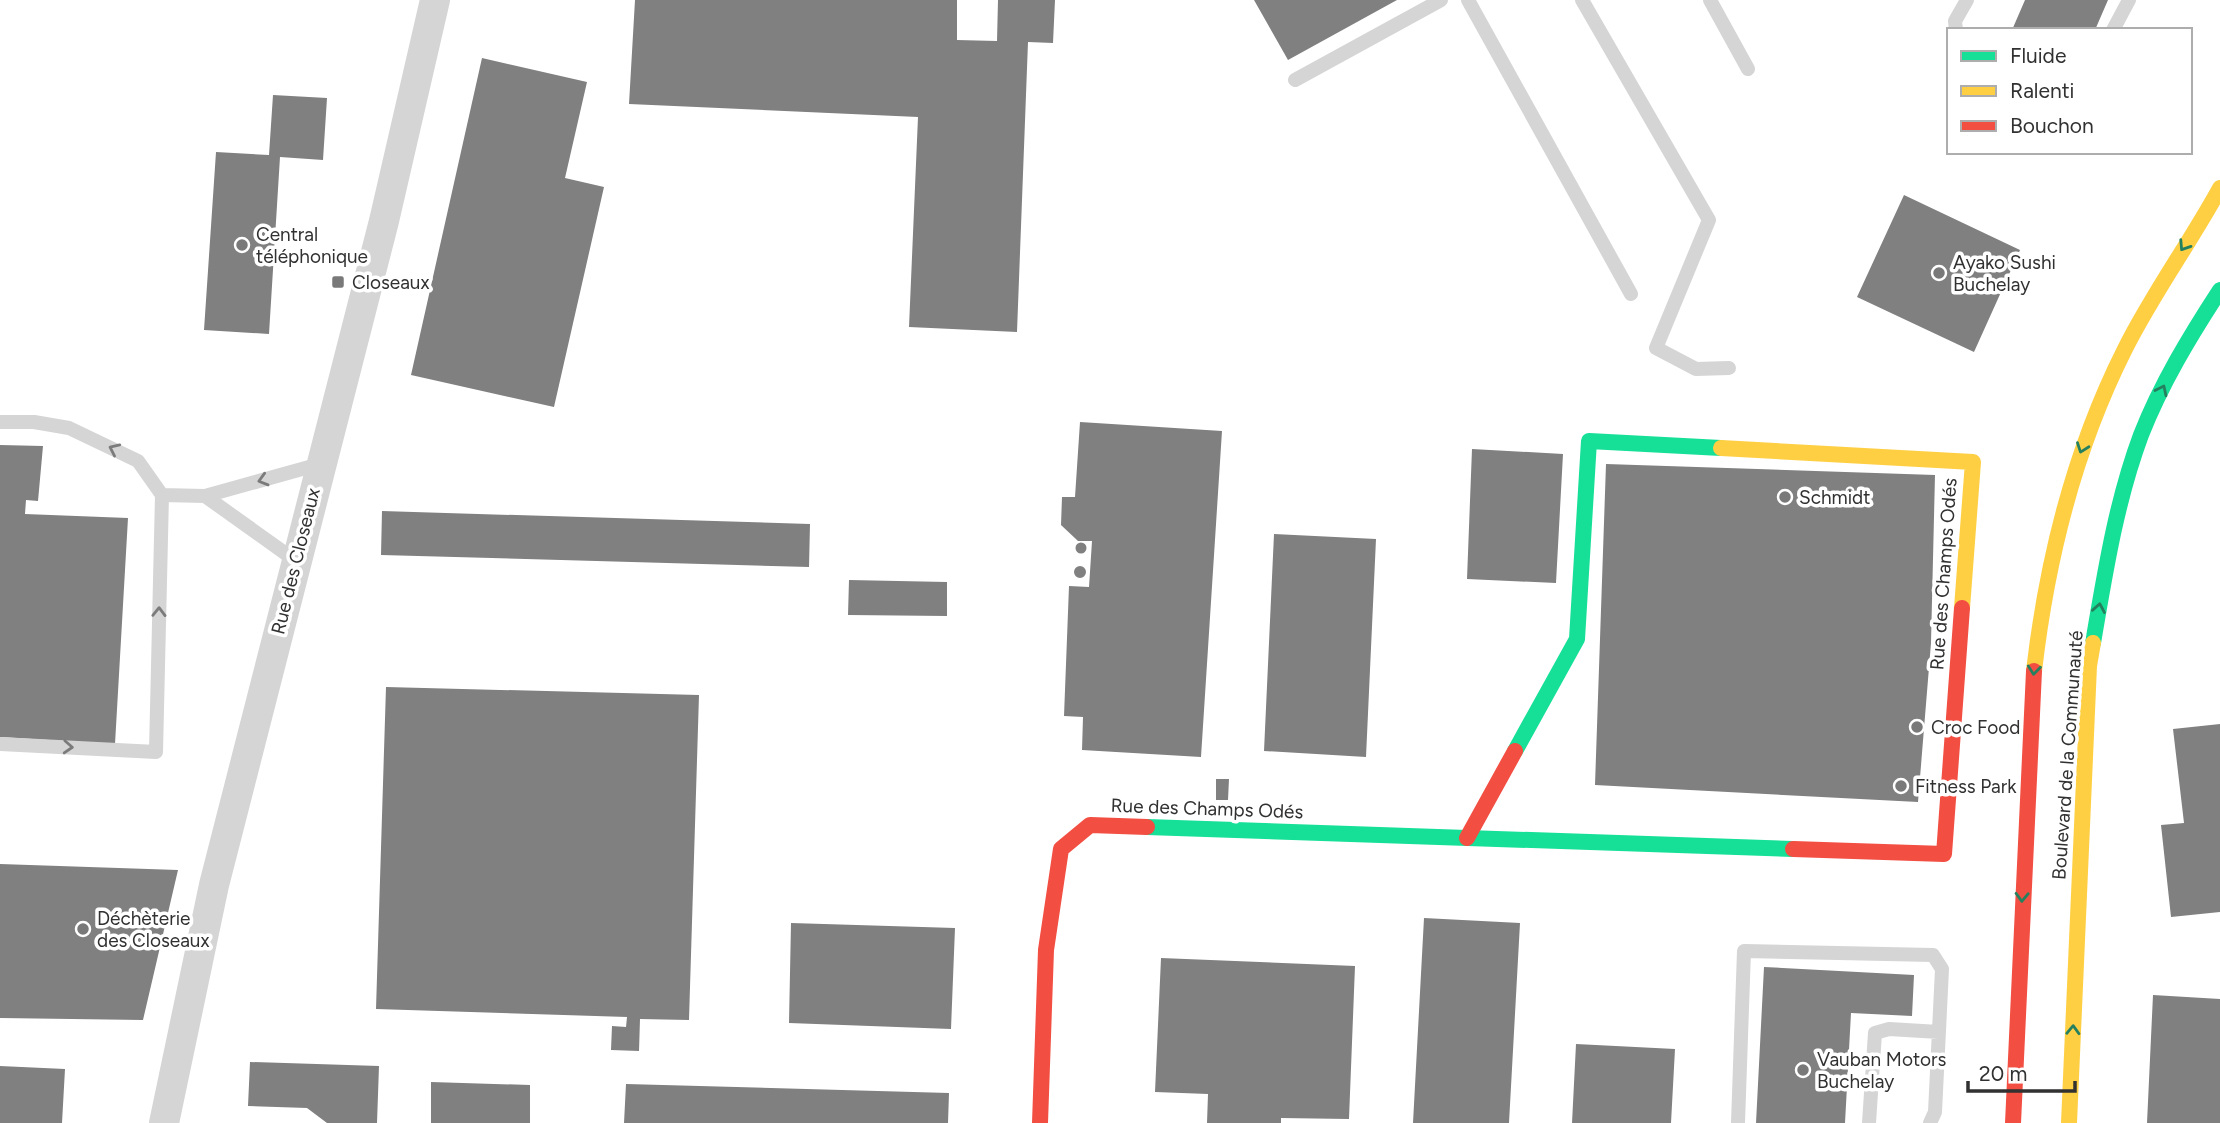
<svg xmlns="http://www.w3.org/2000/svg" width="2220" height="1123" viewBox="0 0 2220 1123" font-family="Figtree,sans-serif">
<style>
.building{fill:#808080}
.lines{fill:none;stroke-linecap:round;stroke-linejoin:round}
.lane{stroke:#d5d5d5;stroke-width:14}
.street{stroke:#d5d5d5;stroke-width:30}
.fast{stroke:#16e098;stroke-width:16}
.slow{stroke:#ffcf43;stroke-width:16}
.jam{stroke:#f24e42;stroke-width:16}
.oneway{stroke:#25805f}
.oneway2{stroke:#7b7b7b}
.poi-dot{fill:#797979;stroke:#fff;stroke-width:2.5}
.labels{text-anchor:middle;stroke-width:7;stroke-linejoin:round;paint-order:stroke}
.poi-label{font-size:19px;fill:#313131;stroke:#fff;text-anchor:start}
.street-label{font-size:19px;fill:#313131;stroke:#fff}
</style>
<rect width="100%" height="100%" fill="#fff"/>
<path class="building" d="M635,0H957V40L997,41L998,0H1055L1053,43L1028,42L1017,332L909,327L918,117L629,104Z
M1254,0H1397L1288,60Z
M2025,0H2108L2095,30H2012Z
M482,58L587,82L565,178L604,187L554,407L411,375Z
M273,95L327,98L323,160L280,157L269,334L204,330L216,152L269,155Z
M1904,195L2020,250L1974,352L1857,297Z
M1080,422L1222,431L1201,757L1082,750L1083,717L1064,716L1069,586L1089,587L1092,541H1078L1061,525L1062,497H1075Z
M0,445L43,446L38,501L26,500L25,514L128,518L115,744L0,737Z
M1472,449L1563,454L1556,583L1467,579Z
M1606,464L1935,475L1931,643L1918,802L1595,785Z
M382,511L810,524L809,567L381,555Z
M1274,534L1376,539L1366,757L1264,751Z
M1075.5 548a5.5 5.5 0 1 1 11 0a5.5 5.5 0 1 1-11 0Z
M1074 572a6 6 0 1 1 12 0a6 6 0 1 1-12 0Z
M849,580L947,582V616L848,615Z
M386,687L699,695L689,1020L640,1019L639,1051L611,1050L612,1026L626,1027L627,1017L376,1009Z
M2220,724V912L2171,917L2161,825L2184,823L2173,729Z
M1216,779H1229L1228,800H1216Z
M1206,805H1227L1226,812L1206,811Z
M0,864L178,870L143,1020L0,1018Z
M1424,918L1520,923L1509,1123H1413Z
M791,923L955,928L951,1029L789,1023Z
M1161,958L1355,966L1349,1119L1281,1118V1123H1207L1208,1094L1155,1092Z
M1764,967L1914,975L1912,1016L1851,1013L1845,1123H1756Z
M2153,995L2220,999V1123H2147Z
M1576,1044L1675,1049L1671,1123H1572Z
M250,1062L379,1066L377,1123H327L307,1108L248,1106Z
M0,1066L65,1069L62,1123H0Z
M431,1082L530,1085V1123H431Z
M626,1084L949,1093L948,1123H624Z"/>
<g class="lines">
<path class="lane" d="M1468,0L1631,294
M1582,0L1709,220L1656,348L1696,369L1729,368
M1710,0L1748,69
M1956,30L1955,21L1967,0
M2113,30L2129,0
M1295,80L1441,0
M0,422H34L69,428L138,461L162,495L156,752L0,744
M162,495L205,496L320,464
M205,496L296,561
M1738,1123L1744,951L1933,955L1942,969L1935,1112L1930,1123
M1869,1123L1875,1033L1889,1029L1939,1032"/>
<path class="street" d="M164,1123L214,885L384,221L435,0"/>
<path class="fast" d="M2093,643C2105,573 2116,502 2141,435C2161,384 2190,336 2220,290
M1515,751L1577,639L1589,441L1721,448
M1147,827L1793,849"/>
<path class="slow" d="M1721,448L1973,462L1962,608
M2034,671C2047,559 2074,450 2125,349C2153,293 2190,243 2220,188
M2069,1123L2089,666L2093,643"/>
<path class="jam" d="M1467,838L1515,751
M1793,849L1944,854L1962,608
M1040,1123L1046,950L1061,849L1090,825L1147,827
M2013,1123L2034,671"/>
</g>
<defs><path id="oneway-chevron" d="M-2-3.5L2.5 0L-2 3.5" fill="none" stroke-width="1.6" stroke-linecap="round" stroke-linejoin="round" transform="scale(1.75)"/></defs>
<g class="oneway">
<use href="#oneway-chevron" transform="translate(2184 246) rotate(123)"/>
<use href="#oneway-chevron" transform="translate(2162 390) rotate(-64)"/>
<use href="#oneway-chevron" transform="translate(2082 448) rotate(110)"/>
<use href="#oneway-chevron" transform="translate(2099 608) rotate(-80)"/>
<use href="#oneway-chevron" transform="translate(2034 670) rotate(96)"/>
<use href="#oneway-chevron" transform="translate(2022 897) rotate(92)"/>
<use href="#oneway-chevron" transform="translate(2073 1030) rotate(-88)"/>
</g>
<g class="oneway2">
<use href="#oneway-chevron" transform="translate(114 449) rotate(-155)"/>
<use href="#oneway-chevron" transform="translate(263 480) rotate(164)"/>
<use href="#oneway-chevron" transform="translate(159 612) rotate(-89)"/>
<use href="#oneway-chevron" transform="translate(68 747) rotate(3)"/>
</g>
<g class="poi-dot">
<circle cx="242" cy="245" r="7"/>
<circle cx="1939" cy="273" r="7"/>
<rect x="331" y="275" width="14" height="14" rx="3.5"/>
<circle cx="1785" cy="497" r="7"/>
<circle cx="1917" cy="727" r="7"/>
<circle cx="1901" cy="786" r="7"/>
<circle cx="83" cy="929" r="7"/>
<circle cx="1803" cy="1070" r="7"/>
</g>
<g class="labels">
<g class="poi-label">
<text x="256" y="241">Central<tspan x="256" dy="22">téléphonique</tspan></text>
<text x="1953" y="269">Ayako Sushi<tspan x="1953" dy="22">Buchelay</tspan></text>
<text x="352" y="289">Closeaux</text>
<text x="1799" y="504">Schmidt</text>
<text x="1931" y="734">Croc Food</text>
<text x="1915" y="793">Fitness Park</text>
<text x="97" y="925">Déchèterie<tspan x="97" dy="22">des Closeaux</tspan></text>
<text x="1817" y="1066">Vauban Motors<tspan x="1817" dy="22">Buchelay</tspan></text>
</g>
<g class="street-label">
<text transform="translate(295 561) rotate(-76)" y="7">Rue des Closeaux</text>
<text transform="translate(1943 574) rotate(-86)" y="7">Rue des Champs Odés</text>
<text transform="translate(2067 755) rotate(-86)" y="7">Boulevard de la Communauté</text>
<text transform="translate(1207 808) rotate(2)" y="7">Rue des Champs Odés</text>
</g>
</g>
<rect x="1947" y="28" width="245" height="126" fill="#ffffff" stroke="#adadad" stroke-width="2"/>
<rect x="1961" y="51" width="35" height="10" fill="#16e098" stroke="#adadad" stroke-width="2"/>
<text x="2010" y="63" font-size="21" fill="#313131">Fluide</text>
<rect x="1961" y="86" width="35" height="10" fill="#ffcf43" stroke="#adadad" stroke-width="2"/>
<text x="2010" y="98" font-size="21" fill="#313131">Ralenti</text>
<rect x="1961" y="121" width="35" height="10" fill="#f24e42" stroke="#adadad" stroke-width="2"/>
<text x="2010" y="133" font-size="21" fill="#313131">Bouchon</text>
<path d="M1968 1081v10h107v-10" fill="none" stroke="#313131" stroke-width="3.5"/>
<text x="1979" y="1081" font-size="21" fill="#313131" stroke="#ffffff" stroke-width="5" paint-order="stroke">20 m</text>
</svg>
